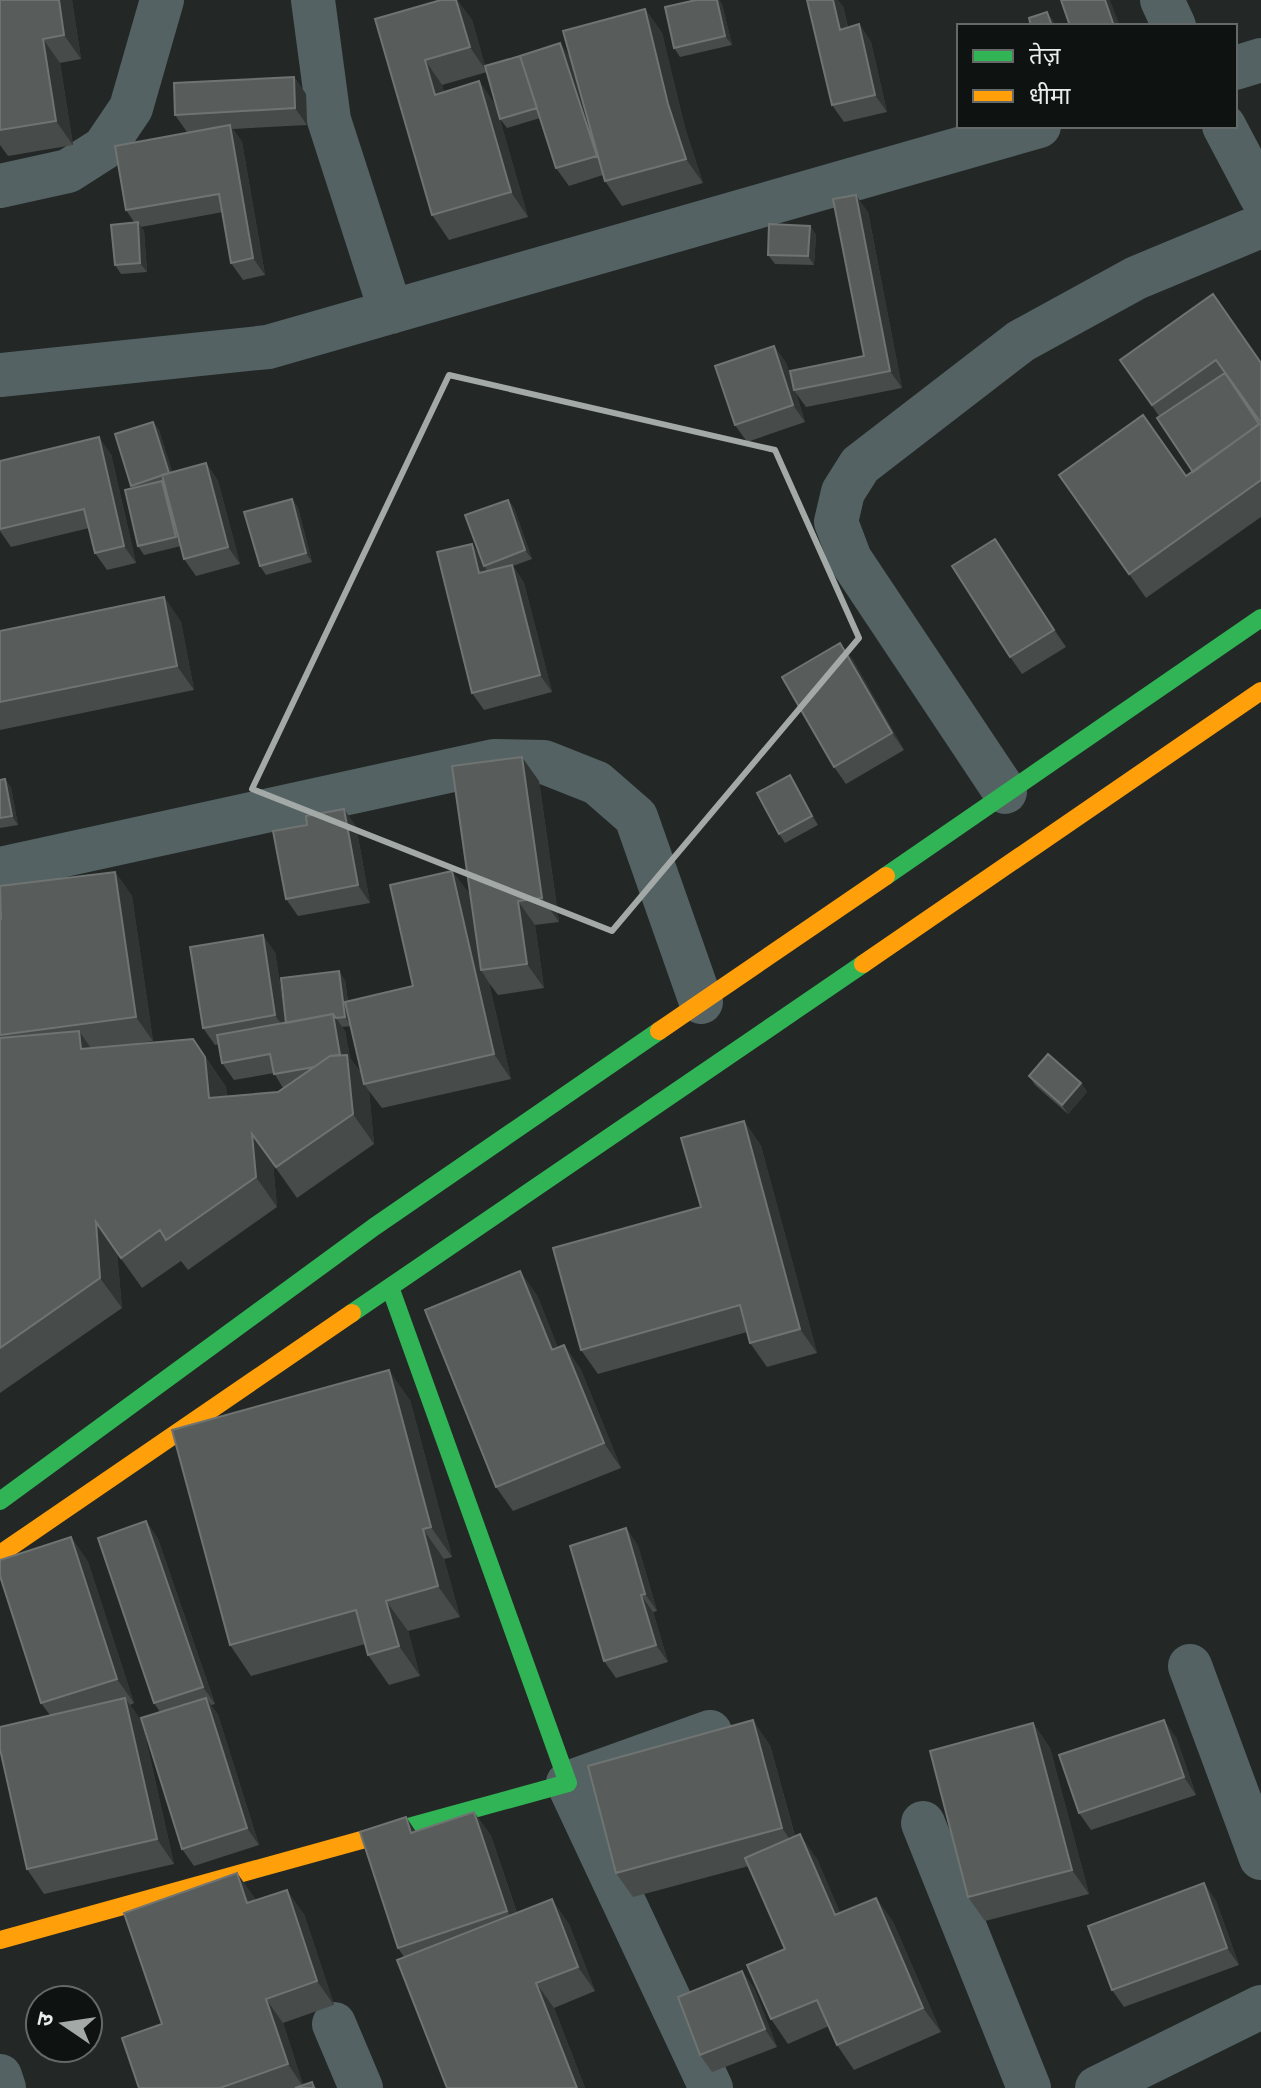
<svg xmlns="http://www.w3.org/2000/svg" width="1261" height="2088" viewBox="0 0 1261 2088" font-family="Helvetica,'Noto Sans Devanagari',sans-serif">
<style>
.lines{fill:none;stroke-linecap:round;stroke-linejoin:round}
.street{stroke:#546264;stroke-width:44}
.fast{stroke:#30b455;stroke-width:18}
.slow{stroke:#ff9f0a;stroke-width:18}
.wall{fill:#474b49;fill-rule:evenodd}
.shaded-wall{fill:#313634}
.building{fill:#585d5b;stroke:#6f7472;stroke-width:2}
.marked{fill:none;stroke:#a2a9a7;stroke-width:6;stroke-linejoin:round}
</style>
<rect width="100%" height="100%" fill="#232827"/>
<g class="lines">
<path class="street" d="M313,0L329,120L391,312
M1162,0L1174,26
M1235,68L1261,60
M1224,126L1261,196
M0,186L68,171L104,148L131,108L162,0
M0,375L268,347L1039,126
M1005,792L850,559L836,522L843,492L860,465L1021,341L1136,278L1261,226
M0,869L494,761L544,762L597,783L636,817L701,1002
M1190,1666L1261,1858
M710,1732L568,1783L711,2088
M923,1823L1029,2088
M334,2024L361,2088
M0,2076L4,2088
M1097,2088L1261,2007"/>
<path class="fast" d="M886,876L1261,618
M390,1287L568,1783L394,1831
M352,1313L863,964
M0,1501L374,1227L659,1031"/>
<path class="slow" d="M863,964L1261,691
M659,1031L886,876
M0,1554L352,1313
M0,1940L394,1831"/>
</g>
<path class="wall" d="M72,0L81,59L60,63L73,145L8,156L0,145V17Z
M441,0H457L472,20L485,66L560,43L571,59L645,9L662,33L685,128L703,183L622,206L605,181L603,175L569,186L556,168L540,118L507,128L500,119L487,72L442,85L444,92L479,81L496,106L528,217L449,240L432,215L375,19Z
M717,0H719L722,4L732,45L680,57L674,48Z
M843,6L848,27L859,24L871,42L887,112L844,122L832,105Z
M294,77L306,94L307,125L233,129L242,142L265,275L243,280L231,263L223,212L141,227L144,231L147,272L121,274L115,265L134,222L126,210L194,132H187L175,115Z
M868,212L902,388L806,407L796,393L805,422L747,442L735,425L774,346L786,363L793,382L864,356Z
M810,226L816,235L814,265L775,264L768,255Z
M1213,294L1261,363V517L1146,598L1059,475L1186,476L1193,472L1159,416L1120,360ZM1237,390L1261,423L1259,424Z
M153,422L159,430L172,472L206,463L218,481L240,564L196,576L184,559L181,546L144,555L138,546L133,488L131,486Z
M111,454L136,563L107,570L95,553L89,528L11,547L0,531V461Z
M292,499L298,508L312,562L266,575L260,566Z
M508,500L514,508L532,559L513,566L524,583L552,692L484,710L472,693V544L480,556Z
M995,539L1066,647L1022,674L1010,657Z
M164,597L181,622L194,690L0,730V631Z
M840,643L853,660L904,750L846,784L834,767Z
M790,775L796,784L818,825L785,843L779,834Z
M5,779L11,788L18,825L0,828V780Z
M539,781L559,922L535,925L544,988L498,995L489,983L511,1079L382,1108L369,1091L374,1144L297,1198L273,1164L277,1207L188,1270L181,1261L142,1288L117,1253L122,1308L0,1393V920L115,872L132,896L153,1041L121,1046L193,1039L226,1087L227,1096L278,1092L283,1088L274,1073L234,1080L222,1063L219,1044L215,1045L203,1028L275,952L286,1023L345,980L348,1001L413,986L452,871L470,895ZM351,1026L363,1076L350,1058L345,1031L342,1027Z
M356,826L370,903L298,916L286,899Z
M1029,1076L1081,1083L1087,1092L1068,1114L1035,1085Z
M744,1121L761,1146L817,1353L767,1367L750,1343L747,1332L598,1374L581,1350L701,1207Z
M537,1295L558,1348L564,1345L581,1370L621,1468L513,1511L496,1487Z
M410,1400L452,1557L444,1559L460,1617L408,1631L420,1676L389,1685L368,1655L365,1644L251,1676L230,1645Z
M146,1521L158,1539L215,1704L211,1705L218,1715L259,1845L194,1866L182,1849L160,1712L154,1703Z
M626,1528L638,1546L657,1611L653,1612L668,1662L616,1678L604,1661Z
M71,1537L88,1562L134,1703L130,1705L142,1722L174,1864L44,1894L27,1869L50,1715L41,1703Z
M1033,1723L1050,1748L1089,1894L985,1921L968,1897Z
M1176,1737L1196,1795L1091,1830L1079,1813Z
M770,1745L795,1836L817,1859L840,1913L876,1898L893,1922L941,2032L854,2070L837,2045L829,2026L788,2044L771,2019L785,1949L749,1866L633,1897L616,1873Z
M474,1812L491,1836L517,1913L569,1924L595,1991L554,2008L585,2088H447L404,1957L398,1948L406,1817L416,1832Z
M237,1873L255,1900L304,1914L334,2005L283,2023L303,2085L312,2082L316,2088H139L162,2024Z
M1204,1883L1216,1901L1239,1965L1124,2007L1112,1990Z
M742,1971L754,1988L777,2047L712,2072L700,2055Z"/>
<path class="shaded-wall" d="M59,0H72L81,59L64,35Z
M456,0H457L472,20L487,72L470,47Z
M717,0H719L722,4L732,45L725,36Z
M833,0H838L843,6L852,47L840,30Z
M1105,0H1110L1120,26H1114Z
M645,9L662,33L685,128L703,183L686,159L668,104Z
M1047,12L1053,20L1055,26H1052Z
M859,24L871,42L887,112L875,95Z
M43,39L60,63L73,145L56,121Z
M560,43L572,60L609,173L597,156Z
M425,60L442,85L452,119L435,95Z
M294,77L306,94L307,125L295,108Z
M479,81L496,106L528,217L511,192Z
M230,125L242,142L265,275L253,258Z
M856,195L868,212L902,388L890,371Z
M138,222L144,231L147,272L140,263Z
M810,226L816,235L814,265L808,256Z
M774,346L786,363L805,422L793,405Z
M153,422L159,430L176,483L169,474Z
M99,437L111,454L136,563L124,546Z
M206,463L218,481L240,564L228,547Z
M162,481L169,490L182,546L176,537Z
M292,499L298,508L312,562L306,553Z
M508,500L514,508L532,559L525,550Z
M995,539L1007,556L1066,647L1054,630Z
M472,544L484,561V566L486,569L491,591L479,573Z
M512,565L524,583L552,692L540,675Z
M164,597L181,622L194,690L177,666Z
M840,643L853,660L904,750L892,733Z
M522,757L539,781L559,922L542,898Z
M790,775L796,784L818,825L812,816Z
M5,779L11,788L18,825L12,816Z
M344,809L356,826L370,903L358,885Z
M452,871L470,895L481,970L489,983L511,1079L494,1054Z
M115,872L132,896L153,1041L136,1017Z
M518,901L535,925L544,988L527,964Z
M263,935L275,952L287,1033L275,1015Z
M339,971L345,980L351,1026L345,1017Z
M333,1014L345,1031L350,1058L367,1083L364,1084L369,1091L374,1144L353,1114Z
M79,1031L100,1061L81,1049Z
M205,1057L226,1087L230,1129L209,1098Z
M1081,1083L1087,1092L1068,1114L1062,1105Z
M744,1121L761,1146L817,1353L800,1329Z
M252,1134L273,1164L277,1207L256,1177Z
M96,1222L117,1252L122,1308L100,1278Z
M520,1271L537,1295L569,1375L552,1350Z
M564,1345L581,1370L621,1468L604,1443Z
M389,1370L410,1400L452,1557L431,1527Z
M146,1521L158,1539L215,1704L203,1687Z
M626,1528L638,1546L657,1611L645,1594Z
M423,1529L444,1559L460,1617L438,1586Z
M71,1537L88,1562L134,1703L117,1679Z
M641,1595L653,1612L668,1662L656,1645Z
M386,1601L408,1631L420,1676L399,1646Z
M125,1698L142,1722L174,1864L157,1839Z
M206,1698L218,1715L259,1845L247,1828Z
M753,1720L770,1745L799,1852L782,1828Z
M1164,1720L1176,1737L1196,1795L1184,1777Z
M1033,1723L1050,1748L1089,1894L1072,1870Z
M474,1812L491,1836L524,1935L507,1911Z
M406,1817L423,1842L411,1833Z
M800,1834L817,1859L852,1940L835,1915Z
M237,1873L255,1898L264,1927L247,1903Z
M1204,1883L1216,1901L1239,1965L1227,1948Z
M287,1890L304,1914L334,2005L317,1981Z
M876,1898L893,1922L941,2032L923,2008Z
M552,1899L569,1924L595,1991L578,1967Z
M742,1971L754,1988L777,2047L765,2029Z
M536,1983L554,2008L585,2088H577Z
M266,1999L283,2023L304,2088L288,2064Z"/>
<path class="building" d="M0,0H59L64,35L43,39L56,121L0,130Z
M441,0H456L470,47L425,60L435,95L479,81L511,192L432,215L375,19Z
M696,0H717L725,36L674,48L665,7Z
M807,0H833L840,30L859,24L875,95L832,105Z
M1061,0H1105L1114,26H1070Z
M645,9L668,104L686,159L605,181L563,31Z
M1047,12L1052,26H1031L1029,18Z
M560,43L597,156L556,168L520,56Z
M520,56L537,108L500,119L485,66Z
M294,77L295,108L175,115L174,83Z
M230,125L253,258L231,263L219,194L126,210L115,146Z
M856,195L890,371L794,390L790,371L864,356L833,199Z
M138,222L140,263L115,265L111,225Z
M769,224L810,226L808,256L768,255Z
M1213,294L1261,363V480L1129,574L1059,475L1143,415L1186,476L1261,423L1216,360L1152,405L1120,360Z
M774,346L793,405L735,425L715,366Z
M1225,373L1259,424L1193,472L1157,418Z
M153,422L169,473L131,486L115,434Z
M99,437L124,546L95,553L84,509L0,529V461Z
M206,463L228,547L184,559L162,475Z
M162,481L176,537L138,546L125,490Z
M292,499L306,553L260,566L244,512Z
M508,500L525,550L484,566L465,515Z
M995,539L1054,630L1010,657L952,566Z
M472,544L479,573L512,565L540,675L472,693L437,552Z
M164,597L177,666L0,702V631Z
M840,643L892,733L834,767L782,677Z
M522,757L542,898L518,901L527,964L481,970L452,766Z
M790,775L812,816L779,834L757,793Z
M5,779L12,816L0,818V780Z
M344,809L358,885L286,899L273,831L307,825L306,816Z
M452,871L494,1054L364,1084L345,1002L413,986L390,885Z
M115,872L136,1017L0,1035V920L1,919L0,886Z
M263,935L275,1015L203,1028L190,947Z
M339,971L345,1017L336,1018L333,1014L286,1023L281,978Z
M333,1014L340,1055L330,1056L314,1067L274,1074L270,1054L222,1063L217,1035Z
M79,1031L81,1049L193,1039L205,1057L209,1098L278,1092L330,1056L347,1055L353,1114L276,1167L252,1134L256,1177L166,1240L160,1230L121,1258L96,1222L100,1278L0,1348V1038Z
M1048,1054L1081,1083L1062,1105L1029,1076Z
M744,1121L800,1329L750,1343L740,1305L581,1350L553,1248L701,1207L681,1138Z
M520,1271L552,1350L564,1345L604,1443L496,1487L425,1310Z
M389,1370L431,1527L423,1529L438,1586L386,1601L399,1646L368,1655L356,1610L230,1645L172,1430Z
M146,1521L203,1687L154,1703L98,1538Z
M626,1528L645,1594L641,1595L656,1645L604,1661L570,1546Z
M71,1537L117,1679L41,1703L0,1576V1560Z
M125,1698L157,1839L27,1869L0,1749V1727Z
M206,1698L247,1828L182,1849L141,1718Z
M753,1720L782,1828L616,1873L588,1766Z
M1164,1720L1184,1777L1079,1813L1059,1755Z
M1033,1723L1072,1870L968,1897L930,1751Z
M474,1812L507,1911L398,1948L360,1832L406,1817L411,1833Z
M800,1834L835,1915L876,1898L923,2008L837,2045L817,2000L771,2019L747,1965L785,1949L745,1858Z
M237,1873L247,1903L287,1890L317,1981L266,1999L288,2064L220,2088H139L122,2038L162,2024L124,1913Z
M1204,1883L1227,1948L1112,1990L1088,1926Z
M552,1899L578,1967L536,1983L577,2088H447L397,1960Z
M742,1971L765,2029L700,2055L678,1997Z
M312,2082L314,2088H295Z"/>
<path class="marked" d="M449,375L775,450L859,638L612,931L252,789Z"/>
<rect x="957" y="24" width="280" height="104" fill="#0e1211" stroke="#656a69" stroke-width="2"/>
<rect x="973" y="50" width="40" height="12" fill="#30b455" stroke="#656a69" stroke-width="2"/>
<text x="1029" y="64" font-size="24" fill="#e7eeec">तेज़</text>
<rect x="973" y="90" width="40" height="12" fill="#ff9f0a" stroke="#656a69" stroke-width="2"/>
<text x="1029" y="104" font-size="24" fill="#e7eeec">धीमा</text>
<g transform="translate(64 2024) rotate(283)"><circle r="38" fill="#0e1211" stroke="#656a69" stroke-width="2"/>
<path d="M0-6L14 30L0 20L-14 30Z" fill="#a2a9a7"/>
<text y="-12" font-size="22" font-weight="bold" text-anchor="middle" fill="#e7eeec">उ</text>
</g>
</svg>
